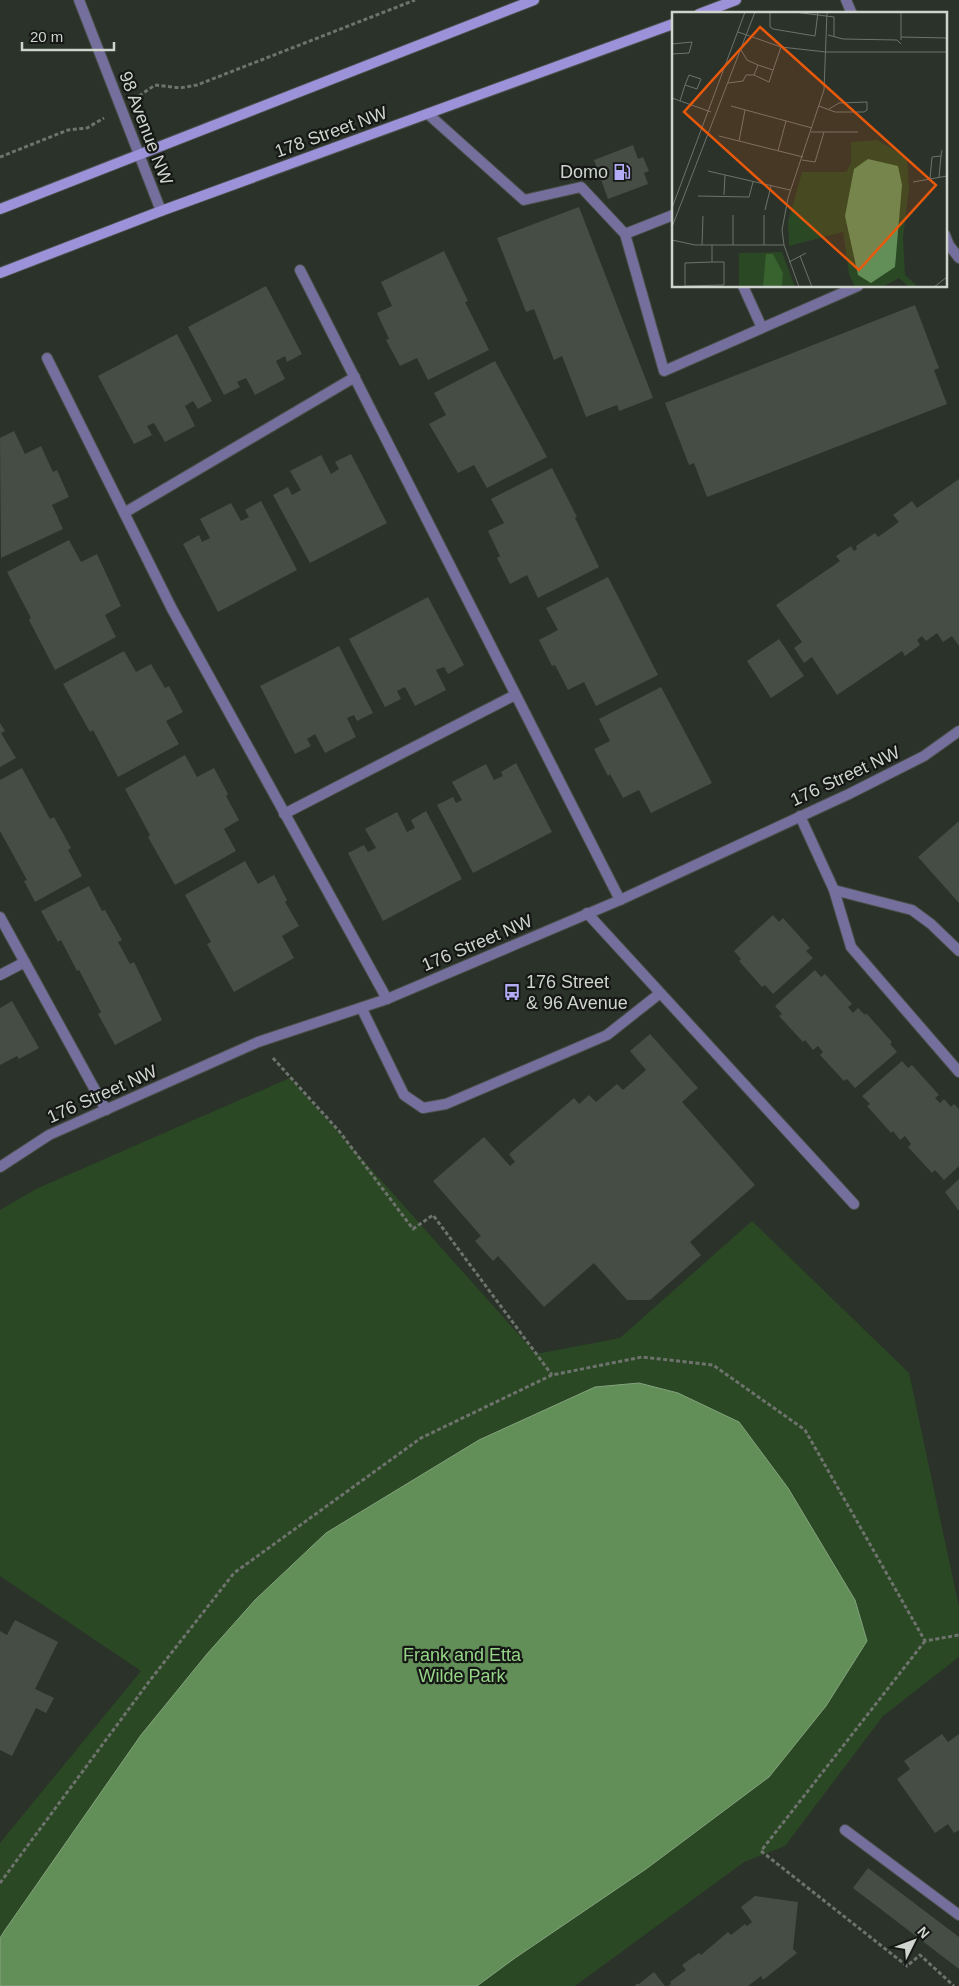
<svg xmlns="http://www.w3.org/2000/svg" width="959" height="1986" viewBox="0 0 959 1986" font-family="Helvetica,sans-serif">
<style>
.green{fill:#2b4824}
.water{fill:#628e58;stroke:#83a37c}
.building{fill:#464d45}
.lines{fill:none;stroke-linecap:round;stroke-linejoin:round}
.service-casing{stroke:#494f48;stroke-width:12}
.tertiary-casing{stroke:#494f48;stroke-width:12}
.secondary-casing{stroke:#494f48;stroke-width:12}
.path{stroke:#6e736d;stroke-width:3;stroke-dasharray:4 2.5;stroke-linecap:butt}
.service{stroke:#746f9c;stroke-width:10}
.tertiary{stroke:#746f9c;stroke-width:10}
.secondary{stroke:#9b92d9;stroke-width:10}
.labels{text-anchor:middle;stroke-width:4.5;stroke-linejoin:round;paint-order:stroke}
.street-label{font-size:18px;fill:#d0d4cf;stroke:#151815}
.poi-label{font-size:18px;fill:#d0d4cf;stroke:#151815;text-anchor:end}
.park-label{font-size:18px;fill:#96d588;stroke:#151815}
.inset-road{fill:none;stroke:#6d736c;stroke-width:1}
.view{fill:#e8590c;fill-opacity:0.15;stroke:#e8590c;stroke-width:2.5}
.inset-edge{fill:none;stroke:#d0d4cf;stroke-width:2.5}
</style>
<rect width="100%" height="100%" fill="#2b322a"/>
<path class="green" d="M290,1078L536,1354L620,1338L752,1221L909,1373L959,1607V1657L883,1716L785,1846L744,1862L575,1986H0V1843L141,1671L0,1576V1210L36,1189Z"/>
<path class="water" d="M639,1383L678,1393L739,1422L788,1488L855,1600L867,1641L826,1706L769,1777L646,1869L515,1958L477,1986H0V1938L5,1930L141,1735L207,1654L255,1600L326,1533L479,1440L595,1387Z"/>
<path class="building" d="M633,145L638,159L643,157L649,171L644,173L648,184L608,199L594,160Z
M579,207L653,398L619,411L617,405L586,417L562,356L554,360L534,309L526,312L497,238Z
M444,251L468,301L465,302L489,350L428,380L417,358L400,366L386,340L389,339L377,313L392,306L381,282Z
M266,286L302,354L287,362L285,356L276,361L285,379L255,395L246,378L237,382L240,387L224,395L188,327Z
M915,305L939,368L934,370L947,404L707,497L694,463L689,465L665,403Z
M177,334L212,401L198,409L193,401L185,406L195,426L165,442L154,423L147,426L152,435L134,444L98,376Z
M495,361L547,457L487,488L474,465L458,473L429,424L446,415L434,393Z
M14,431L25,454L41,446L53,472L57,470L69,497L52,505L63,529L1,558L0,438Z
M351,454L387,523L310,563L273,495L288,487L292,495L301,490L290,471L321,455L331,474L339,469L335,462Z
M552,468L577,517L575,518L599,567L538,598L527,575L510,584L497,558L500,556L488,531L504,523L491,499Z
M959,479V646L952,636L943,642L937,633L926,641L922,636L917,640L920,645L905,656L902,651L837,695L812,657L804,663L794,648L802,642L776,605L840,561L836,556L851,546L854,551L857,549L856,546L875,533L878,537L899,522L893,515L912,501L917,508Z
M261,501L297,570L218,612L183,544L199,535L202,542L210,538L200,519L231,503L241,521L249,517L245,510Z
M69,540L81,562L97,554L121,606L105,615L116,637L55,670L29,620L31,618L7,572Z
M608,577L658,675L596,706L584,682L568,690L555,665L552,666L539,640L558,630L546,608Z
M428,597L464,665L448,674L444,667L436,670L446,690L415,706L405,687L397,691L401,699L385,707L349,639Z
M779,639L804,676L771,698L747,661Z
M339,646L373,713L357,721L354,715L347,718L356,737L325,753L315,734L307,739L311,746L295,754L260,686Z
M124,651L136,672L151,664L165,688L169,686L183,712L166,721L179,744L118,777L93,730L90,732L63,684Z
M661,687L712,783L651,813L639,790L623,798L610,774L608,776L594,749L610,741L599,719Z
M0,723L5,731L1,733L16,758L0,767Z
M185,755L197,777L214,768L228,794L226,796L239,820L224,829L236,851L175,885L148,837L150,835L125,789Z
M516,763L552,832L473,873L437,805L453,797L456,803L462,800L452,782L486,764L494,780L503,776L501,772Z
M22,768L50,819L54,817L71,848L68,850L82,876L35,902L24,881L27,880L0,831V780Z
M426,811L462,879L383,921L348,853L364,845L368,852L376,848L365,829L397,812L407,832L415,828L411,820Z
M959,821V903L918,857Z
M245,861L258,884L274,875L287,900L285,902L299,926L282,936L294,958L234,992L207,944L211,942L185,895Z
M89,886L102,911L105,910L122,940L118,942L130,964L134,962L162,1020L115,1045L98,1014L101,1012L79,970L77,971L61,940L58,942L41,911Z
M773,915L779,922L783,918L810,948L806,951L813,958L773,994L765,985L762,987L739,961L741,959L734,951Z
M815,970L821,977L825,974L852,1004L848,1007L853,1013L858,1008L865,1015L866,1013L892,1042L890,1044L897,1052L855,1088L847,1079L844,1081L820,1055L823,1052L818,1046L813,1050L805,1040L803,1042L779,1016L782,1014L775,1006Z
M12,1001L39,1048L19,1059L17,1056L0,1065V1008Z
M650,1034L698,1088L682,1102L755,1185L690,1242L701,1255L650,1300H627L594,1263L544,1307L498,1256L493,1261L475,1241L481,1236L433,1181L484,1137L510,1166L515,1162L509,1154L574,1098L579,1104L589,1095L596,1102L617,1084L623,1090L646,1070L630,1051Z
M902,1061L908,1068L912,1065L939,1095L935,1098L940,1103L944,1099L951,1107L954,1104L959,1109V1166L944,1180L935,1170L932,1173L908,1147L911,1144L905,1136L900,1140L893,1131L891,1133L867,1106L870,1104L862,1096Z
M959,1179V1211L945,1192Z
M15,1620L58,1642L35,1689L54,1698L46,1713L36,1708L12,1756L0,1750V1631L7,1635Z
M942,1734L948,1742L959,1734V1830L954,1833L948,1824L935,1833L897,1779L910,1769L904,1761Z
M868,1868L959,1937V1969L853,1888Z
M755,1896L798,1902L793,1949L797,1953L763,1980L761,1976L748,1986H668L671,1984L670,1982L686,1970L682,1965L699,1953L701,1955L728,1932L731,1935L745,1924L747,1926L752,1922L741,1907Z
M654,1972L665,1986H635L636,1984H639Z"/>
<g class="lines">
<g class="service-casing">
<path id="service" d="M428,114L524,200L581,187L625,234L673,215
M625,234L664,371L858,286
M300,270L620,900
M743,286L762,328
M47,358L172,609L387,999
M124,513L355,377
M284,814L515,695
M800,816L834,890L851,947L959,1072
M834,890L912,910L931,924L959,951
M587,913L854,1204
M0,917L106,1110
M0,975L25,962
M362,1009L404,1095L423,1108L446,1104L607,1035L659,994
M845,1830L959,1915"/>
</g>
<g class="tertiary-casing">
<path id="tertiary" d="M79,0L161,211
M846,0L852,14
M945,235L949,245L959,258
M0,1167L49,1135L258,1042L387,999L620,900L849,794L924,756L959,731"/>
</g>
<g class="secondary-casing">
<path id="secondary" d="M699,14L736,0
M0,209L534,0
M0,273L161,211L673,24"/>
</g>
<path class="path" d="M139,96L155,85L180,88L197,85L415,0
M0,157L68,130L87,128L104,118
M273,1058L339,1131L413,1229L433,1215L552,1375
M925,1641L761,1851L907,1966L920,1955L954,1986
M0,1883L151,1679L234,1573L421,1438L552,1375L642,1357L713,1365L805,1430L925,1641L959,1635"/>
<use href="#service" class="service"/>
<use href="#tertiary" class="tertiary"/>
<use href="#secondary" class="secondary"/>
</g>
<defs>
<g id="fuel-bare" transform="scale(1.35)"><path d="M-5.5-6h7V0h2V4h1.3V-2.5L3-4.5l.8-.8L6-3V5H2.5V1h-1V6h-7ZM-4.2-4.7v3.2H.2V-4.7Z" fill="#b5acf8" stroke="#151815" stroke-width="2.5" paint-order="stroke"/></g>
<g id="bus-bare" transform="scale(1.35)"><path d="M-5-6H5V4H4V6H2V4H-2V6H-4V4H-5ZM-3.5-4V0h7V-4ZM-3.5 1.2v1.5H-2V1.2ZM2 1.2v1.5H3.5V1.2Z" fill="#b5acf8" stroke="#151815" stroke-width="2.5" paint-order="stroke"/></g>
</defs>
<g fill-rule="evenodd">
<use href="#fuel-bare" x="622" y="172"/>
<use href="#bus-bare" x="512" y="992"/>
</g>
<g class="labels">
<g class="street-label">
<text transform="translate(146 128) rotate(69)" y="6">98 Avenue NW</text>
<text transform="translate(331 132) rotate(-20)" y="6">178 Street NW</text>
<text transform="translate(845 776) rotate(-25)" y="6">176 Street NW</text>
<text transform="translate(477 943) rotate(-23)" y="6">176 Street NW</text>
<text transform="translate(102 1094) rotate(-24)" y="6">176 Street NW</text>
</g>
<g class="poi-label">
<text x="608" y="178">Domo</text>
<text x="526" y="988" text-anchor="start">176 Street<tspan x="526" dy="21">&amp; 96 Avenue</tspan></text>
</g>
<g class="park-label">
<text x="462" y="1661">Frank and Etta<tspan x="462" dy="21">Wilde Park</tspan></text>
</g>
</g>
<g transform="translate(672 12)">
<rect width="275" height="275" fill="#2b322a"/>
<path d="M205,128L235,145L237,177L231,226L233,263L246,275H237L227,266L210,275H183L177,262L171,220L117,234L116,210L130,160H174L179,151V130ZM110,240L123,275H67V241Z" fill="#2b4824"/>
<path d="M94,242H101L111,261L110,275H91Z" fill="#38632f"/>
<path d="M196,147L226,154L230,173L223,255L199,271L186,263L173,204L182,157Z" fill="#628e58"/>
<path class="inset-road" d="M98,0V15L101,17L143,24L146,0M122,0L162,5V24M66,20L109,35L154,40H275M156,23L171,27L225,28L229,32M229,25L275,26M229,28V0M0,32L20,30L17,41L0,42M86,53L101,58M82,63L97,70L109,35M56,71L71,69L74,63H82L86,53L75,48L69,38M0,86L39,100M8,89L13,73L25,77L29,67L17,63L13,73M59,94L140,116M147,94L163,100H192L195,98V90L167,91L157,97M139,120H186M47,124L131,145M67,129L73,98M106,139L114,109M130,148L143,150L152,120M36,159L118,178M267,165L269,144M258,167L260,145L269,144L270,138M241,170L275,164M52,183L53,163M26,184L77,185L81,170M0,196L73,0M93,198L99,174M61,203V233M92,203V233M0,215L83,0M0,228L23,233H112M30,233L31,204M40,233V250L13,251V274L52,273V250H40M128,244L140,275M117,250L134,241M127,275L112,233L110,218L116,186L152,78L155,0M262,275L275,265"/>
<path class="view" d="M88,15L264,173L187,258L12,100Z"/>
<rect width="275" height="275" class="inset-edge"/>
</g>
<g transform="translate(914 1941) rotate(48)" stroke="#151815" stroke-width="4" paint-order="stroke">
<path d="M0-4L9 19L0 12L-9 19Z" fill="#d0d4cf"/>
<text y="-8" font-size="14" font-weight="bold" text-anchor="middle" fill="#d0d4cf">N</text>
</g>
<path d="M22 42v8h92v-8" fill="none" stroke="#d0d4cf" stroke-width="2.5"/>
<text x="30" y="42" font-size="15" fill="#d0d4cf" stroke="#151815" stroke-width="4" paint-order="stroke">20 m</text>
</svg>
